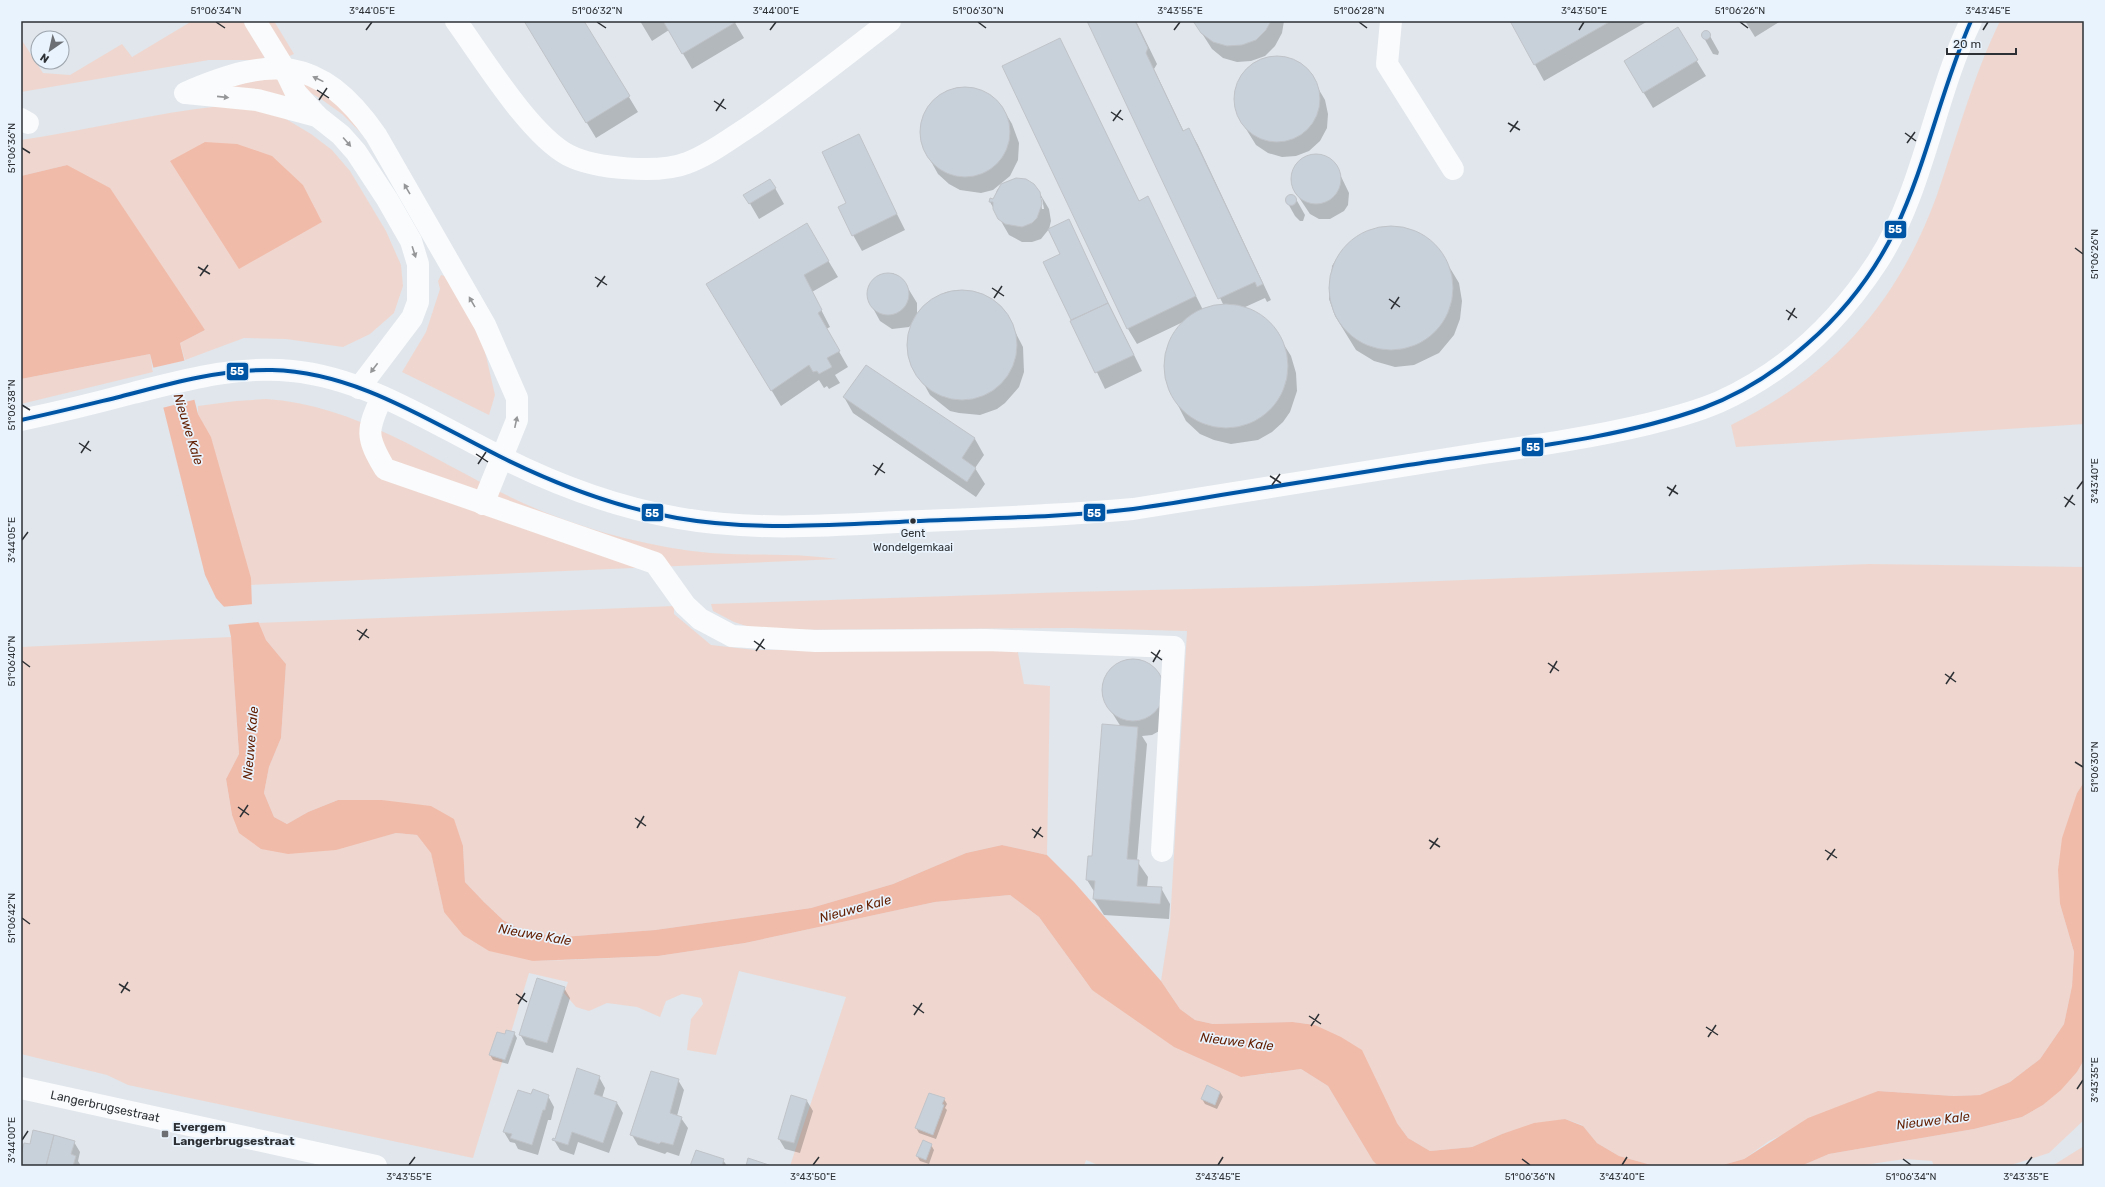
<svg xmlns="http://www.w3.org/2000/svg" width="2105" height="1187" viewBox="0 0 2105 1187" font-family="Rubik,sans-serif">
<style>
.green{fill:#efd7cf}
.water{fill:#f1bbaa}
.pier{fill:#e0e6ec}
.shadow{fill:#0003;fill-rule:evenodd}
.building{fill:#c8d0da;stroke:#c0c4c9}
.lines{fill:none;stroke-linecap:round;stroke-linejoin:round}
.minor{stroke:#fafbfc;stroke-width:22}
.major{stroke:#fafbfc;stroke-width:22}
.bus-1-casing{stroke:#e9f3fd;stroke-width:7}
.bus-1{stroke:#0056a4;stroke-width:4}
.oneway{fill:#949698}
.ticks{fill:none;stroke:#2d3135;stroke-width:1.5}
.bus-dot{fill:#2d3135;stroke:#e9f3fd;stroke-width:1.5}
.poi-dot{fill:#6c7075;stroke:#e9f3fd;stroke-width:1.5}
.labels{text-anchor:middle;stroke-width:3.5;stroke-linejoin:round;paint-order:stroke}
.bus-label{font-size:11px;fill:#2d3135;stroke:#e9f3fd}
.street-label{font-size:12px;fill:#2d3135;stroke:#e9f3fd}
.poi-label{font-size:12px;font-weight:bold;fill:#2d3135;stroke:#e9f3fd;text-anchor:start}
.water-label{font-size:13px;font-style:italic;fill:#631f02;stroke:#e9f3fd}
.line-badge{stroke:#e9f3fd;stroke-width:1.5}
.badge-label{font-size:11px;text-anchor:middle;font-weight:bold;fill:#fff}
.neatline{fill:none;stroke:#2d3135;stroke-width:1.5}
.ticks-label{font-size:10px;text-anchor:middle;fill:#2d3135}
</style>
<rect width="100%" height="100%" fill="#e0e6ec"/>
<path class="green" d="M192,21H243L265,57L260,60H209L21,92V39L43,73L70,75L122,44L132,57Z
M263,21H274L294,54L285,58Z
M2000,21H2084V424L1736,447L1731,425C1834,375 1898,302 1937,195C1957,137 1973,76 2000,21Z
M275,76L289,95L284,100L219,89Z
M307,82L335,98L361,133L342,114L321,99L304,89L302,86Z
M221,106L262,110L286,119L311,134L332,150L350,171L386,231L401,265L403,286L394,313L370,334L343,347L286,339L244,338L185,360L180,343L205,330L67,165L21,176V140C88,130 154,113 221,106Z
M441,275L448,277L483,343L495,395L489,415L402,372L426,332L440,289L438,281Z
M150,354L153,372L21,404V379Z
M266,399C367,405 452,475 544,512C597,533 655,548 711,553C736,555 760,554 784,555C802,555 820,557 838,559L251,585L211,438L198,414V406L236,401Z
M1869,564L2084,567V782L2077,793L2060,904L2074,952L2072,986L2064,1024L2040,1059L2010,1082L1981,1095L1954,1096L1878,1091L1769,1141L1744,1159L1719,1166H1655L1619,1156L1597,1143L1582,1125L1565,1119L1502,1134L1472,1147L1430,1151L1408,1138L1397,1123L1315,1025L1293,1022L1213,1024L1195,1020L1180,1009L1161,981L1170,923L1187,631L1072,628L758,630L734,622L713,611L711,604L1069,592L1312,586Z
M674,606V614L711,645L755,650L1017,648L1024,684L1050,686L1047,855L1002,845L966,853L893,884L811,908L655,930L562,937L525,932L503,920L484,902L465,882L463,846L338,800L308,812L287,824L274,817L264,793L269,767L281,738L286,664L266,640L257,623Z
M231,637L239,754L226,779L232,815L373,839L396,833L417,835L431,852L444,912L533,961L567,960L658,956L745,943L935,902L1010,895L1039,917L1092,990L1249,1076L1301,1069L1328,1086L1373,1161L1378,1166H1100L1086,1160L1084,1166H790L846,997L739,971L716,1055L687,1050L691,1019L703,1004L701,998L682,994L666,1001L660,1017L637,1007L607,1003L589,1011L576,1007L564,993L568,982L529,973L473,1158L128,1085L107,1075L21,1054V647Z
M2084,1060V1120L2049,1153L2008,1166H1934L1932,1161L1905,1159L1857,1166H1801L1829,1154L1974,1129L2022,1117L2043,1105L2060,1090L2077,1072Z
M2084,1146V1166H2052Z"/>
<path class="water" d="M205,142L237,144L272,156L303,185L322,222L239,269L170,161Z
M67,165L110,188L205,330L180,343L198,414L211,437L251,578L252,607L266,640L286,664L281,738L269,767L264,793L274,817L287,824L308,812L338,800H382L431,806L454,819L463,846L465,882L484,902L503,920L525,932L562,937L655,930L811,908L893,884L966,853L1002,845L1047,855L1074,882L1161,981L1180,1009L1195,1020L1213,1024L1293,1022L1315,1025L1341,1037L1362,1050L1397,1123L1408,1138L1430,1151L1472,1147L1502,1134L1534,1123L1565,1119L1583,1126L1597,1143L1619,1156L1655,1166H1378L1373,1161L1328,1086L1301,1069L1241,1077L1174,1047L1092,990L1039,917L1010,895L935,902L745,943L658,956L533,961L489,951L463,935L444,912L431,853L417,835L396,833L336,850L288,854L261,849L239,833L232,815L226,779L239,754L231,637L225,608L216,598L205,575L150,354L21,379V176Z
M2084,782V1060L2077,1072L2061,1090L2043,1105L2022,1117L1974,1129L1829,1154L1801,1166H1719L1744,1159L1808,1118L1878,1091L1954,1096L1980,1095L2010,1082L2040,1059L2064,1024L2072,986L2074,952L2060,904L2058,870L2062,838L2077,793Z"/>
<path class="pier" d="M187,360L197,399L162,408L152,368Z
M254,604L259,622L226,625L223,609L221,607Z"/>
<path class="shadow" d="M525,21H583L638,112L596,138Z
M640,21H734L744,38L692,69L669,30L652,41Z
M1088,21H1136L1157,64L1154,69L1184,132L1189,129L1198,145L1271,300L1267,302L1265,298L1243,308L1256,312L1273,327L1291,356L1296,373L1297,391L1290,412L1283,422L1272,432L1258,440L1231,444L1214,440L1200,434L1186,421L1167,384L1165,368L1166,353L1177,329L1183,322L1137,344L1128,329L1060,39L1139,202L1147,198L1203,310L1223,304Z
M1194,21H1284L1282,33L1275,46L1265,56L1251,61L1237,62L1223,58L1212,49Z
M1511,21H1648L1544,81Z
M1745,21H1781L1755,37Z
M1677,29L1706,76L1653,108L1634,77Z
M1705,32L1710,36L1719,52L1718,55L1713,54L1704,38L1703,33Z
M1273,57L1286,58L1298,63L1308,71L1325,100L1328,114L1327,128L1320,141L1309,151L1296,156L1282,157L1268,153L1256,145L1238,116L1235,103V90L1240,78L1249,67L1260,60Z
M959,87L980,90L994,99L1002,107L1012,124L1019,143L1018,160L1010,176L993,190L981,193L960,190L949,184L938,174L923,147L921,135L924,115L931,104L946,91Z
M858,136L905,230L862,251L853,235L847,204Z
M1323,156L1335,164L1349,193L1348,205L1344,211L1330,219H1319L1310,214L1294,190L1291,179L1295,167L1306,157Z
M1016,179L1039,192L1049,209L1051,221L1049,229L1041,239L1032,242H1022L1009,235L990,202L994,200L997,190L1006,182ZM1040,198H1042L1044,209H1042Z
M775,188L784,204L759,219L745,195Z
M1290,196L1296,199L1305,215L1303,221H1300L1295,216L1286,200Z
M1068,221L1142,371L1105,389L1044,262L1061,254Z
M807,225L838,277L812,292L830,327L826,329L848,367L835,375L840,383L829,389L827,386L824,388L819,380L781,406L717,300Z
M1386,227L1407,229L1418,234L1438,248L1459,283L1462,301L1460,319L1454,335L1439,353L1414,365L1395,367L1374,361L1356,350L1335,316L1329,299L1332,266L1340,253L1355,238L1371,230Z
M893,273L903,280L917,303V317L920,310L937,297L946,292L958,290L981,294L994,302L1006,314L1023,347L1024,372L1019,387L1005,403L997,409L980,415L959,413L950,411L930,395L909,357L910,330L915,321L909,327L892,329L880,321L868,299L871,284L877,277Z
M866,366L975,439L984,455L975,468L985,484L976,497L853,413L844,397Z
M1135,660L1146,663L1160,677L1169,693L1161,730L1152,735L1142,736L1147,744L1137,861L1148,877L1147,887L1161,888L1170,904L1169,919L1104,915L1094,899L1095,893L1087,880L1089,857H1093L1121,727L1106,703L1102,692L1104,680L1109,671L1117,664Z
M564,988L570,998L553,1053L526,1045L520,1034Z
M514,1033L517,1038L508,1064L493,1060L490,1055L505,1036Z
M599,1077L605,1088L602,1098L617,1103L623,1113L609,1153L578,1142L574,1155L560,1150L554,1140H555Z
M678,1080L684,1090L677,1116L681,1118L688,1128L679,1156L667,1152L665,1154L638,1145L632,1135Z
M1220,1092L1223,1097L1217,1109L1205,1104L1202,1099Z
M531,1095L548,1096L554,1107L551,1120H548L538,1155L518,1149L515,1143L510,1142L504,1132Z
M944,1099L947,1104L945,1108L947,1110L936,1139L919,1133L916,1128Z
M807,1101L813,1111L800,1153L785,1149L779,1139Z
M74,1142L80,1152L78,1161L81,1166H21V1157L30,1145Z
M931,1145L934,1150L929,1164L920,1161L917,1156Z
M723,1160L727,1166H692Z"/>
<path class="building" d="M524,21H584L630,96L586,123Z
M663,21H735L736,22L682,54Z
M1087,21H1135L1148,48L1146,53L1183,131L1189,128L1263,284L1257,287L1255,282L1218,299Z
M1193,21H1271L1266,30L1256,40L1242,45L1227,46L1213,42L1201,33Z
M1510,21H1611L1534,65Z
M1678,27L1698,60L1643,93L1624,61Z
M1701.5 35a4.5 4.5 0 1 1 9 0a4.5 4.5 0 1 1-9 0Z
M1060,38L1139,201L1148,196L1196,296L1127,329L1002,66Z
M1234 99a43 43 0 1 1 86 0a43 43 0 1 1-86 0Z
M920 132a45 45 0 1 1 90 0a45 45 0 1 1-90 0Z
M859,134L897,214L852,236L838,207L846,203L822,152Z
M1291 179a25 25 0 1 1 50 0a25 25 0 1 1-50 0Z
M1016,178L1026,179L1034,184L1040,192L1042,204L1037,218L1032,223L1022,227L1005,224L998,219L993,209V202H989L990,198L993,199L1001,184Z
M770,179L776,188L749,204L743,195Z
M1285.5 200a5.5 5.5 0 1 1 11 0a5.5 5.5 0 1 1-11 0Z
M1069,219L1108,303L1071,320L1043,262L1060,254L1048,229Z
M807,223L829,261L804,275L822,310L818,313L840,351L827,358L832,367L819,374L817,371L813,372L809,365L771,391L706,284Z
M1329 288a62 62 0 1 1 124 0a62 62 0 1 1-124 0Z
M867 294a21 21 0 1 1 42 0a21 21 0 1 1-42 0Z
M907 345a55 55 0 1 1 110 0a55 55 0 1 1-110 0Z
M1108,303L1134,355L1095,373L1070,321Z
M1164 366a62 62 0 1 1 124 0a62 62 0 1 1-124 0Z
M866,365L975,438L962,458L976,468L967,482L843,397Z
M1102 690a31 31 0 1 1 62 0a31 31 0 1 1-62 0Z
M1102,724L1138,727L1127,859L1139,860L1137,886L1162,887L1160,904L1093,899L1095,881L1086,880L1088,856H1092Z
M537,978L565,987L547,1043L519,1035Z
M506,1030L515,1032L505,1060L489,1055L497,1032L505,1034Z
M577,1068L600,1076L594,1094L617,1102L603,1143L572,1132L568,1145L552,1140L553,1138L555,1139Z
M651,1071L679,1079L670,1113L682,1117L673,1145L661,1142L659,1144L630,1135Z
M1207,1085L1220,1092L1215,1105L1201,1099Z
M533,1089L549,1095L545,1110H543L532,1145L510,1138L512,1134L503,1132L518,1090L531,1094Z
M929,1093L945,1098L942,1104L944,1105L933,1135L915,1128Z
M791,1095L807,1100L794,1143L778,1139Z
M33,1130L54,1135L46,1166H21V1154L24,1143L30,1144Z
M54,1135L75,1141L71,1154L76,1156L73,1166H46Z
M923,1140L932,1144L926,1160L916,1156Z
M696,1150L724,1159L722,1166H690Z
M748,1158L772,1166H746Z"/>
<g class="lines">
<g class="minor">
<path d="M255,21L284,68L296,93L317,116L341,135L356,152L387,199L411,241L418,264V302L412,318L359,388"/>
<path d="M456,21C483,58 529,134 568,155C595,169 659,174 687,163C709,155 728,140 747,128C796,95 843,57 890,21"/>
<path d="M1391,21L1387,64L1453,169"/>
<path d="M185,93C271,56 319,54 376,135L485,325L517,398V420L483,504"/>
<path d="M186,93L257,100L317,116"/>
<path d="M21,119L28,123"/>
<path d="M382,397C366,431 366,437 385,469L655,563L685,605L700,619L732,636L815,641L986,640L1174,647L1162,851"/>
<path id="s1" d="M21,1088L376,1166"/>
</g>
<path class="major" d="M21,420C59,412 96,403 133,393C185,380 238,365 292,371C366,378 434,424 499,456C556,485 615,507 678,518C750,531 825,526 897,522C976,519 1055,516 1133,509C1250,490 1367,472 1484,453C1539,445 1594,437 1648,424C1672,418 1696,412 1719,402C1786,372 1839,321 1878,261C1924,189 1934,97 1971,21"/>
<g class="bus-1-casing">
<path id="bus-1" d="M21,420C54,413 86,405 119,397C168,384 220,369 272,370C355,372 427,420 499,456C555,484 615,507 677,518C751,531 825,525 899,522C977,518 1056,518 1133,509C1162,505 1192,500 1221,495C1283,485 1346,475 1408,465C1503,450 1613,441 1703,408C1741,394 1777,371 1807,344C1843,313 1874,273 1895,230C1927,163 1941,89 1971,21"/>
</g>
<use href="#bus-1" class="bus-1"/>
</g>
<defs><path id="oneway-solid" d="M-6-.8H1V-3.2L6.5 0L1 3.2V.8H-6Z"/></defs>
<g class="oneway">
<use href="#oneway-solid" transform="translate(318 79) rotate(-154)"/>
<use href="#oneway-solid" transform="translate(223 97) rotate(6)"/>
<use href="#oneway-solid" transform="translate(347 142) rotate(49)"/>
<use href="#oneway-solid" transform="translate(407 189) rotate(-120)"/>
<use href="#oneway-solid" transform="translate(414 252) rotate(72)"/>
<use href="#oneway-solid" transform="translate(472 302) rotate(-120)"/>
<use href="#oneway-solid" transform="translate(374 368) rotate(127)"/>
<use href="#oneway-solid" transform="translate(516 422) rotate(-78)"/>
</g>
<path class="ticks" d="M216,22L225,28M597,22L606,28M978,22L986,28M1359,22L1367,28M1740,22L1748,28M366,30L372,22M770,30L776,22M1174,30L1180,22M1579,30L1584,22M1983,30L1988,22M317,90L329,98M319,100L327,88M714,101L726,109M716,111L724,99M1111,112L1123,120M1113,121L1121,110M1508,123L1520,130M1510,132L1518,121M1905,133L1916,141M1907,143L1915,132M22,148L30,153M2075,248L2083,254M198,267L210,274M200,276L208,265M595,277L607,285M597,287L605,276M992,288L1004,296M994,298L1002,286M1389,299L1400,307M1391,309L1399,297M1786,310L1797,318M1788,320L1795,308M22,405L30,410M79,443L91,451M81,453L89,441M476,454L488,462M478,464L486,452M873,465L885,473M875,475L883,463M1270,476L1281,483M1272,485L1280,474M1667,487L1678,494M2077,489L2083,481M1669,496L1676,485M2064,497L2075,505M2065,507L2073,495M22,540L28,532M357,630L369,638M359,640L367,629M754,641L765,649M756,651L764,639M1151,652L1162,660M22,661L30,667M1153,662L1160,650M1548,663L1559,671M1550,673L1557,661M1945,674L1956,682M1946,684L1954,672M2075,762L2083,767M238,807L249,815M240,817L248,805M635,818L646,826M637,828L644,816M1032,829L1043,837M1034,838L1041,827M1429,840L1440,847M1430,849L1438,838M1825,850L1837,858M1827,860L1835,849M22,918L30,924M119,984L130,991M121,993L128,982M516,994L527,1002M518,1004L525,993M913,1005L924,1013M914,1015L922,1003M1309,1016L1321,1024M1311,1026L1319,1014M1706,1027L1718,1035M1708,1037L1716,1025M2077,1089L2083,1080M22,1140L28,1131M1522,1159L1530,1165M1903,1159L1911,1165M409,1165L415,1157M813,1165L819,1157M1218,1165L1223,1157M1622,1165L1627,1157M2026,1165L2032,1157"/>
<circle class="bus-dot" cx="913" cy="521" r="3.5"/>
<rect class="poi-dot" x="161" y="1130" width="8" height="8" rx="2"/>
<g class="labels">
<g class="bus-label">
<text x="913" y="537">Gent<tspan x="913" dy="14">Wondelgemkaai</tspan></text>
</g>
<g class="street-label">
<text dy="4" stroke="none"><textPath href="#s1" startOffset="86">Langerbrugsestraat</textPath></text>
</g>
<g class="poi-label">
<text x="173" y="1131">Evergem<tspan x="173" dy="14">Langerbrugsestraat</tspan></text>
</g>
<g class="water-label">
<text transform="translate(189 429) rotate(73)" y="5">Nieuwe Kale</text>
<text transform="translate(250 743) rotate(-85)" y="5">Nieuwe Kale</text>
<text transform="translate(855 908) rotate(-15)" y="5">Nieuwe Kale</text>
<text transform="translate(535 934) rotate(10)" y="5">Nieuwe Kale</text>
<text transform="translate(1237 1041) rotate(7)" y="5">Nieuwe Kale</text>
<text transform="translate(1933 1120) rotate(-7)" y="5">Nieuwe Kale</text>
</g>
</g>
<g class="line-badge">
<rect x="1884" y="220" width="23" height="19" rx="4" fill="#0056a4"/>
<rect x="226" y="362" width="23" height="19" rx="4" fill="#0056a4"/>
<rect x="1521" y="437" width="23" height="20" rx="4" fill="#0056a4"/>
<rect x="1083" y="503" width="23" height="19" rx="4" fill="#0056a4"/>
<rect x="641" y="503" width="23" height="19" rx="4" fill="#0056a4"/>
</g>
<g class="badge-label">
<text x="1895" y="233">55</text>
<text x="237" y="375">55</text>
<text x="1533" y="451">55</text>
<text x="1094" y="517">55</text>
<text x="652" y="517">55</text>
</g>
<rect width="2105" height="1187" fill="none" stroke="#e9f3fd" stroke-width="44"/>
<g transform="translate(50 50) rotate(214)"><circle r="19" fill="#e9f3fd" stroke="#9ea5ad"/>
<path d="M0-3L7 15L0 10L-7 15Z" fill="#6c7075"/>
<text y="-6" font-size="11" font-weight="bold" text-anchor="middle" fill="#2d3135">N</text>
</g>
<path d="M1947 48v6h69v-6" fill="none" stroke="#2d3135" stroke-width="2"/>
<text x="1953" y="48" font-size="12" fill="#2d3135" stroke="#e9f3fd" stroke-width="3" paint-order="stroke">20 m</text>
<rect x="22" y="22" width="2061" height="1143" class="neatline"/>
<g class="ticks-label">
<text x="216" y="14">51°06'34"N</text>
<text x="372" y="14">3°44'05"E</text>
<text x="597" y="14">51°06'32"N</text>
<text x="776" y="14">3°44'00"E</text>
<text x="978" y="14">51°06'30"N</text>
<text x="1180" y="14">3°43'55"E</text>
<text x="1359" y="14">51°06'28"N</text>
<text x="1584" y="14">3°43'50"E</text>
<text x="1740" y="14">51°06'26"N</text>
<text x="1988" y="14">3°43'45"E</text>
<text transform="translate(11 148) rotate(-90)" y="4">51°06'36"N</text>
<text transform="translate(2094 254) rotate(-90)" y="4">51°06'26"N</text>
<text transform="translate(11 405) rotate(-90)" y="4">51°06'38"N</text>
<text transform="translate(2094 481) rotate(-90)" y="4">3°43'40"E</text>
<text transform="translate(11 540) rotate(-90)" y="4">3°44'05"E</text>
<text transform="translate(11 661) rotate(-90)" y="4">51°06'40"N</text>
<text transform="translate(2094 767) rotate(-90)" y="4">51°06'30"N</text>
<text transform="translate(11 918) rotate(-90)" y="4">51°06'42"N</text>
<text transform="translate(2094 1080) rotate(-90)" y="4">3°43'35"E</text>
<text transform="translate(11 1140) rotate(-90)" y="4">3°44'00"E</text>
<text x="409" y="1180">3°43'55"E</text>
<text x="813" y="1180">3°43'50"E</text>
<text x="1218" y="1180">3°43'45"E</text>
<text x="1530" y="1180">51°06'36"N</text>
<text x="1622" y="1180">3°43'40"E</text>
<text x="1911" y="1180">51°06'34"N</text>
<text x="2026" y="1180">3°43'35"E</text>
</g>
</svg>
